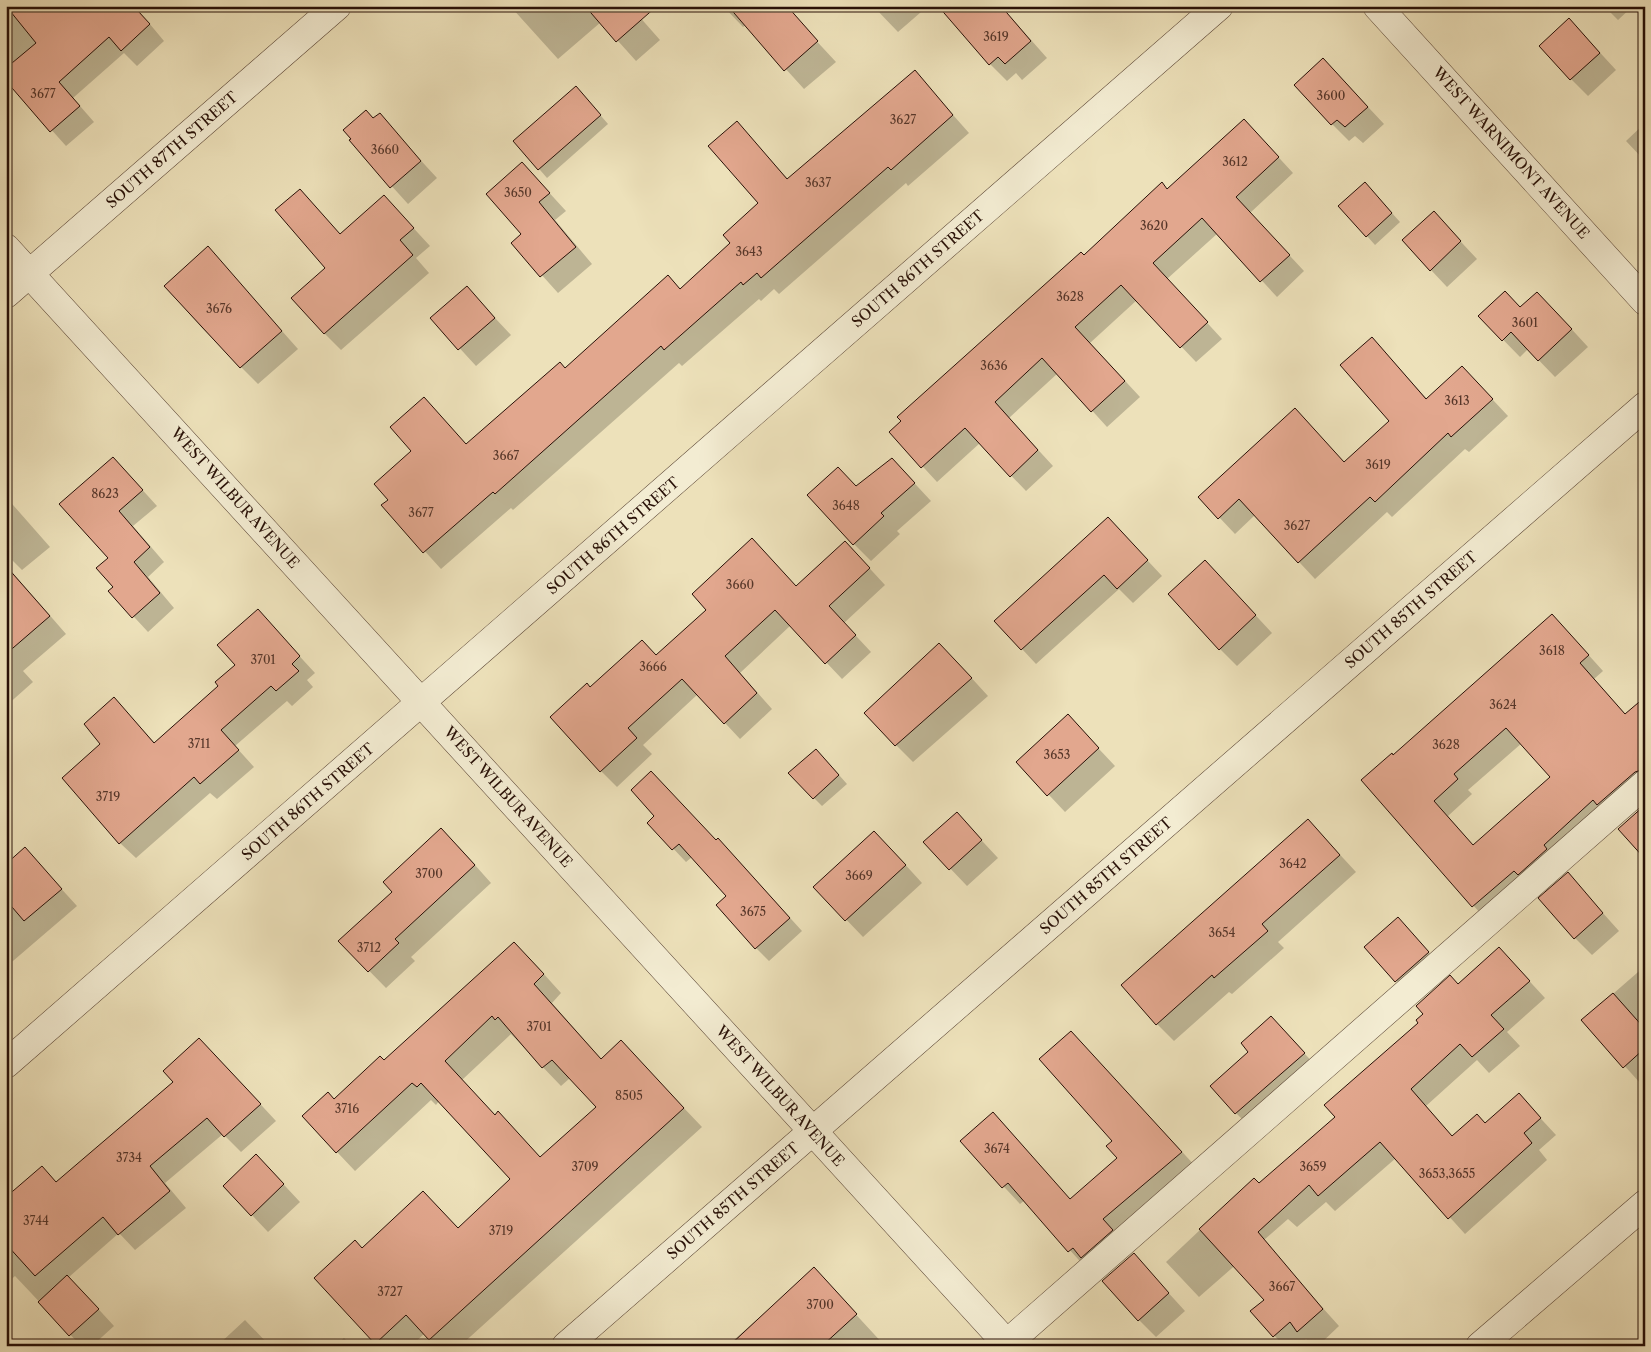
<svg xmlns="http://www.w3.org/2000/svg" width="1651" height="1352" viewBox="0 0 1651 1352" font-family="'Libre Caslon Text',serif">
<style>
.shadow{fill:#0003;fill-rule:evenodd}
.building{fill:#e2a78e;stroke:#281007;fill-rule:evenodd}
.lines{fill:none;stroke-linecap:round;stroke-linejoin:round}
.minor-casing{stroke:#594434;stroke-width:29}
.minor{stroke:#f3ecd2;stroke-width:28}
.labels{text-anchor:middle;stroke-width:5;stroke-linejoin:round;paint-order:stroke}
.number-label{font-size:12px;fill:#563629}
.street-label{font-size:15px;fill:#281007;stroke:#f3ecd2}
</style>
<rect width="100%" height="100%" fill="#ede1ba"/>
<filter id="stains"><feTurbulence type="fractalNoise" baseFrequency=".004" numOctaves="4"/><feColorMatrix values="0 0 0 0 .2 0 0 0 0 .09 0 0 0 0 .02 0 0 0 .5 -.17"/></filter>
<radialGradient id="worn" r=".72"><stop offset=".6" stop-color="#630" stop-opacity="0"/><stop offset="1" stop-color="#630" stop-opacity=".3"/></radialGradient>
<path class="shadow" d="M18,6H145L139,11L164,41L137,66L124,53L73,98L94,122L66,146L6,79V17Z
M224,6H235L229,11Z
M630,6L660,40L636,61L601,22L558,59L511,7Z
M723,6H784L836,62L804,89L746,25L743,27Z
M873,6H928L898,32Z
M958,6H1001L1047,58L1022,80L1016,73L1007,81L990,64Z
M1604,6H1633L1618,20Z
M1569,19L1616,70L1588,96L1571,79Z
M915,72L969,133L908,186L906,183L779,294L774,289L761,301L759,299L682,366L679,363L513,510L511,508L441,569L383,505L390,500L413,451L424,399L467,445L565,369L668,277L681,290L732,243L760,203L737,123L788,179Z
M1340,77L1384,124L1363,143L1355,136L1349,141L1332,124Z
M584,96L608,124L547,178L515,141Z
M379,115L437,178L408,204L350,140Z
M1645,123V161L1626,141Z
M1259,136L1293,173L1250,213L1304,271L1277,297L1218,233L1167,279L1222,339L1196,362L1137,300L1090,343L1140,397L1107,427L1058,373L1009,418L1053,466L1026,491L980,443L937,482L891,432L1084,256L1168,190Z
M522,163L566,211L555,220L592,264L558,293L513,243L523,234Z
M300,191L341,235L384,196L430,246L416,258L429,273L341,350L324,333L327,268Z
M1373,192L1400,222L1375,245L1367,236Z
M1434,213L1477,259L1447,287L1431,270Z
M208,248L298,349L258,384L201,327L165,286Z
M467,288L511,335L476,366L432,318Z
M1521,308L1554,310L1588,347L1555,377L1528,349L1520,357L1480,316Z
M1372,338L1427,399L1478,384L1508,416L1469,452L1465,449L1392,517L1387,512L1315,579L1255,515L1235,534L1200,497L1345,463L1391,421Z
M892,459L931,501L897,531L900,534L871,561L854,544L857,488Z
M128,474L157,506L133,526L164,562L148,577L174,608L148,632L110,591L115,587L110,558L61,505Z
M6,497L50,547L22,570L6,554Z
M1108,518L1162,576L1133,603L1119,589L1036,664L996,621Z
M861,559L885,585L844,623L871,652L842,679L791,625L740,673L772,709L740,739L698,694L643,745L652,754L617,787L601,771L590,689L797,587Z
M6,565L66,634L23,671L33,682L6,706Z
M1222,579L1272,633L1237,666L1220,649Z
M258,611L315,673L307,680L313,687L292,706L287,701L235,746L254,767L217,799L210,793L136,858L120,843L102,744L114,699L155,743L220,686L237,665Z
M1567,631L1603,671L1594,679L1626,715L1645,698V780L1488,922L1363,780ZM1522,743L1552,777L1474,846L1448,816L1472,794L1468,790Z
M956,661L988,696L913,762L896,745Z
M1084,733L1115,766L1065,812L1018,762Z
M824,758L847,784L822,806L790,774Z
M957,814L998,858L967,886L925,842Z
M1308,820L1356,872L1278,942L1284,948L1232,994L1229,992L1174,1041L1157,1024Z
M649,823L716,842L731,853L802,931L769,961L756,948L728,896L692,857L686,862Z
M458,846L491,883L411,957L415,961L386,988L340,941Z
M25,849L77,906L6,967V865Z
M891,849L922,883L863,937L815,887Z
M1568,874L1619,931L1592,955L1575,938Z
M1398,919L1445,970L1413,998L1365,947Z
M1499,948L1545,998L1507,1032L1520,1046L1489,1073L1477,1060L1426,1106L1453,1137L1486,1124L1519,1095L1556,1135L1539,1150L1547,1160L1465,1234L1396,1158L1335,1211L1326,1202L1297,1227L1288,1219L1199,1297L1166,1262L1254,1179L1259,1185L1336,1117L1420,1023Z
M533,962L561,993L552,1003L602,1060L621,1042L702,1127L460,1346H436L425,1333L411,1346H379L316,1278L363,1249L458,1229L512,1179L439,1101L436,1105L431,1100L355,1171L304,1117L334,1100L385,1062ZM511,1034L561,1086L570,1078L597,1107L541,1158L516,1131L495,1116L462,1080Z
M1645,966V1080L1641,1084L1583,1020Z
M1271,1017L1317,1067L1249,1126L1236,1113L1250,1052Z
M1071,1032L1198,1169L1086,1268L1025,1200L1020,1204L961,1141L993,1113L1071,1200L1119,1158Z
M215,1055L276,1121L241,1152L223,1134L165,1183L186,1208L135,1250L119,1233L69,1277L114,1326L92,1346H81L15,1276L6,1284V1199L42,1168L57,1183Z
M273,1173L300,1202L268,1232L252,1215Z
M1134,1255L1185,1311L1156,1337L1139,1320Z
M1286,1267L1339,1326L1318,1346H1313L1306,1339L1299,1346H1284L1252,1311L1266,1300Z
M814,1269L885,1346H727Z
M245,1320L270,1346H220L218,1345Z
M344,1338L352,1346H335Z"/>
<path class="building" d="M6,6H143L138,11L150,24L121,51L109,37L59,82L80,106L50,132L6,81V68L36,43Z
M585,6H657L616,42Z
M728,6H787L818,41L784,71Z
M938,6H1001L1031,41L1005,64L998,57L989,65Z
M1569,18L1600,53L1570,80L1539,46Z
M1323,58L1368,107L1345,127L1337,120L1331,125L1294,85Z
M915,70L953,115L891,170L888,167L761,278L757,273L743,285L741,282L664,350L661,346L495,494L493,492L423,553L381,505L388,500L374,484L411,451L390,427L424,397L466,444L560,362L565,368L668,275L680,289L730,243L723,235L758,203L708,146L737,121L787,179Z
M576,86L601,115L538,170L513,141Z
M366,110L373,118L380,113L421,161L390,188L349,140L351,139L343,130Z
M1244,119L1279,157L1236,197L1290,255L1260,282L1202,218L1153,263L1208,322L1180,348L1121,285L1075,327L1125,381L1091,412L1042,358L995,402L1038,450L1010,477L965,428L921,468L889,432L901,421L897,417L1081,252L1084,255L1162,182L1167,189Z
M522,162L550,193L539,202L576,247L540,277L511,243L521,234L486,194Z
M1365,182L1392,213L1366,237L1338,206Z
M300,189L340,234L384,195L414,228L400,240L413,255L324,334L291,298L325,268L275,210Z
M1434,211L1461,241L1430,271L1402,240Z
M208,246L282,331L240,368L164,286Z
M467,286L495,318L458,350L430,318Z
M1505,291L1520,307L1537,292L1572,329L1538,361L1511,332L1502,341L1478,316Z
M1372,337L1426,399L1462,366L1493,399L1451,437L1448,433L1375,502L1370,497L1298,563L1239,499L1218,519L1198,497L1295,408L1344,462L1389,421L1340,365Z
M113,457L143,490L119,511L150,547L134,562L160,593L132,618L108,591L113,587L96,568L108,558L59,504Z
M892,458L915,483L881,513L884,516L853,545L807,495L838,467L856,486Z
M1108,517L1148,560L1117,589L1104,575L1021,650L994,621Z
M752,538L796,586L845,541L870,568L829,606L856,635L825,664L775,610L725,656L757,693L724,724L682,679L628,728L637,738L600,772L550,717L587,683L590,687L642,640L656,655L706,610L692,594Z
M1205,560L1256,615L1219,650L1168,594Z
M6,566L50,616L6,654Z
M258,609L300,656L292,664L299,671L276,691L271,686L221,730L239,750L200,784L194,777L119,844L62,778L100,744L84,724L114,697L154,743L218,686L215,682L235,665L217,645Z
M1552,614L1589,655L1580,663L1625,714L1645,697V769L1635,772L1597,805L1593,800L1544,845L1547,849L1518,875L1514,871L1472,907L1361,780L1392,753L1393,755ZM1506,728L1550,777L1473,845L1434,801L1458,779L1454,774Z
M939,643L972,678L895,746L864,713Z
M1068,714L1099,748L1047,796L1016,762Z
M816,749L839,775L813,799L788,773Z
M651,771L716,840L718,838L790,918L755,949L716,905L726,896L679,844L672,850L647,823L654,816L631,790Z
M1645,805V859L1618,829Z
M957,812L982,840L949,870L923,842Z
M1308,819L1340,855L1262,924L1268,931L1214,978L1212,975L1156,1025L1121,985Z
M441,828L475,865L395,939L399,943L368,972L338,941L392,892L383,882Z
M874,831L906,865L845,921L813,887Z
M25,847L62,889L24,921L6,900V864Z
M1568,872L1603,913L1574,939L1538,898Z
M1398,917L1429,952L1395,982L1364,947Z
M514,942L544,974L534,984L601,1059L621,1040L684,1108L429,1340L406,1315L375,1344L314,1278L355,1240L362,1248L423,1191L458,1228L510,1179L421,1083L417,1087L412,1083L336,1153L302,1116L328,1092L334,1099L380,1056L384,1060ZM492,1016L495,1020L498,1017L542,1068L552,1060L596,1107L540,1157L498,1111L495,1115L445,1061Z
M1499,947L1530,981L1491,1015L1504,1029L1472,1057L1460,1044L1411,1089L1452,1136L1477,1114L1485,1123L1519,1093L1541,1118L1524,1133L1532,1143L1448,1219L1380,1142L1318,1196L1309,1185L1258,1232L1323,1309L1297,1332L1290,1322L1273,1337L1250,1311L1264,1300L1199,1229L1254,1178L1259,1183L1335,1117L1324,1105L1418,1023L1416,1020L1423,1014L1416,1006L1450,975L1458,984Z
M1613,993L1645,1029V1048L1623,1068L1581,1020Z
M1271,1016L1305,1053L1235,1114L1210,1086L1248,1052L1241,1043Z
M1071,1031L1182,1152L1103,1219L1113,1230L1081,1258L1073,1248L1068,1252L1008,1183L1002,1188L960,1141L993,1112L1070,1199L1117,1158L1106,1146L1112,1141L1039,1059Z
M199,1038L261,1104L224,1137L207,1118L150,1166L170,1191L118,1235L103,1217L35,1276L6,1244V1197L42,1166L56,1182L173,1082L163,1071Z
M256,1154L284,1184L251,1216L223,1186Z
M1134,1253L1169,1293L1138,1321L1102,1281Z
M814,1267L857,1314L822,1346H729Z
M67,1275L99,1309L69,1336L38,1302Z"/>
<g class="lines">
<g class="minor-casing">
<path id="minor" d="M1377,6L1645,301
M6,248L1009,1346
M6,294L337,6
M6,1064L1219,6
M566,1346L1645,406
M1004,1346L1645,784
M1480,1346L1645,1204"/>
</g>
<use href="#minor" class="minor"/>
</g>
<g class="labels">
<g class="number-label">
<text x="996" y="41">3619</text>
<text x="43" y="98">3677</text>
<text x="1331" y="100">3600</text>
<text x="903" y="124">3627</text>
<text x="385" y="154">3660</text>
<text x="1235" y="166">3612</text>
<text x="818" y="187">3637</text>
<text x="518" y="197">3650</text>
<text x="1154" y="230">3620</text>
<text x="749" y="256">3643</text>
<text x="1070" y="301">3628</text>
<text x="219" y="313">3676</text>
<text x="1525" y="327">3601</text>
<text x="994" y="370">3636</text>
<text x="1457" y="405">3613</text>
<text x="506" y="460">3667</text>
<text x="1378" y="469">3619</text>
<text x="105" y="498">8623</text>
<text x="846" y="510">3648</text>
<text x="421" y="517">3677</text>
<text x="1297" y="530">3627</text>
<text x="740" y="589">3660</text>
<text x="1552" y="655">3618</text>
<text x="263" y="664">3701</text>
<text x="653" y="671">3666</text>
<text x="1503" y="709">3624</text>
<text x="199" y="748">3711</text>
<text x="1446" y="749">3628</text>
<text x="1057" y="759">3653</text>
<text x="108" y="801">3719</text>
<text x="1293" y="868">3642</text>
<text x="429" y="878">3700</text>
<text x="859" y="880">3669</text>
<text x="753" y="916">3675</text>
<text x="1222" y="937">3654</text>
<text x="369" y="952">3712</text>
<text x="539" y="1031">3701</text>
<text x="629" y="1100">8505</text>
<text x="347" y="1113">3716</text>
<text x="997" y="1153">3674</text>
<text x="129" y="1162">3734</text>
<text x="585" y="1171">3709</text>
<text x="1313" y="1171">3659</text>
<text x="1447" y="1178">3653,3655</text>
<text x="36" y="1225">3744</text>
<text x="501" y="1235">3719</text>
<text x="1282" y="1291">3667</text>
<text x="390" y="1296">3727</text>
<text x="820" y="1309">3700</text>
</g>
<g class="street-label">
<text transform="translate(172 150) rotate(-41)" y="5">SOUTH 87TH STREET</text>
<text transform="translate(1511 153) rotate(48)" y="5">WEST WARNIMONT AVENUE</text>
<text transform="translate(918 269) rotate(-41)" y="5">SOUTH 86TH STREET</text>
<text transform="translate(235 498) rotate(48)" y="5">WEST WILBUR AVENUE</text>
<text transform="translate(613 536) rotate(-41)" y="5">SOUTH 86TH STREET</text>
<text transform="translate(1411 610) rotate(-41)" y="5">SOUTH 85TH STREET</text>
<text transform="translate(508 797) rotate(48)" y="5">WEST WILBUR AVENUE</text>
<text transform="translate(308 802) rotate(-41)" y="5">SOUTH 86TH STREET</text>
<text transform="translate(1106 876) rotate(-41)" y="5">SOUTH 85TH STREET</text>
<text transform="translate(780 1096) rotate(48)" y="5">WEST WILBUR AVENUE</text>
<text transform="translate(733 1201) rotate(-41)" y="5">SOUTH 85TH STREET</text>
</g>
</g>
<rect width="1651" height="1352" fill="none" stroke="#ede1ba" stroke-width="25"/>
<rect x="8" y="8" width="1636" height="1337" fill="none" stroke="#281007" stroke-width="2.5"/>
<rect x="12" y="12" width="1626" height="1327" fill="none" stroke="#281007"/>
<rect width="100%" height="100%" filter="url(#stains)"/>
<rect width="100%" height="100%" fill="url(#worn)"/>
</svg>
